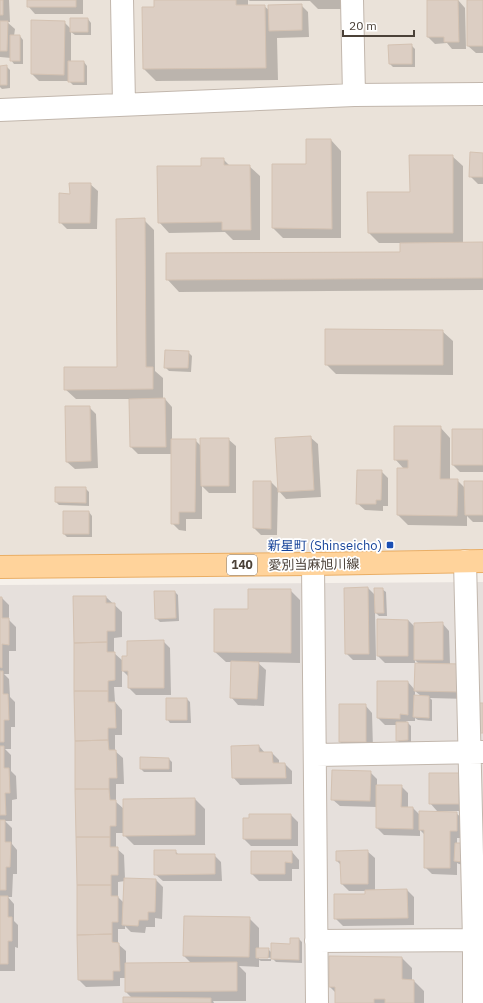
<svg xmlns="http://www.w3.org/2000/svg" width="483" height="1003" viewBox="0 0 483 1003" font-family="'IBM Plex Sans','Noto Sans JP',sans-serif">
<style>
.residential{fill:#eae2d9}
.industrial{fill:#e6e0dc}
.shadow{fill:#0003;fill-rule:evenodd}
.building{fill:#dccec3;stroke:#d4c2b2}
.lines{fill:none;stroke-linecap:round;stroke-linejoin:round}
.minor-casing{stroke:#c2b7ad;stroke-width:24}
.primary-casing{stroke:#eaae65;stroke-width:24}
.minor{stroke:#fff;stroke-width:22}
.primary{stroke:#ffd39b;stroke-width:22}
.transit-dot{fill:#1a4fb4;stroke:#fff;stroke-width:1.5}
.labels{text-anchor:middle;stroke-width:3.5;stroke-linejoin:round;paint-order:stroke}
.shield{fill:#fff;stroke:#817a74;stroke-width:1}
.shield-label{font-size:12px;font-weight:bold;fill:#4b4138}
.transit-label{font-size:13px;fill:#164399;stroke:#fff;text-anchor:end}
.street-label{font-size:13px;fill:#4b4138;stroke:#fff}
</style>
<rect width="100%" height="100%" fill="#f6f1eb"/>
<path class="residential" d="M0,0H483V555L0,568Z"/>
<path class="industrial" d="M483,582V1003H0V585Z"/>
<path class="shadow" d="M0,0H9L10,22H7L15,29L14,36H20L23,40V64H14L11,60V58L0,57Z
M28,0H83V14H35L28,6Z
M155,0H248V6H264L269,10L301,5L308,12L309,37L277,38L278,80L156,81L144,69L156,8Z
M248,0H345V9H318L310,1H250Z
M428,0H458L465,8L466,49H452L447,43L435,44L428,37Z
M468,0H483V53H476L468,46Z
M88,19L91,23V35H75L71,32V62H84L87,66V85H73L69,81H39L32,74L64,22L71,29Z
M411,45L415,49V67H393L390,64Z
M6,66L10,70V88L2,89L0,87V67Z
M331,140L341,151V238H283L273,228L307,165Z
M483,154V184H478L470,176Z
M452,156L463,166V243H483V290L179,292L167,279L401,253V243H379L369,233L368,193H411Z
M223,159L230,166H249L260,176V240H233L225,232L169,233L159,222L202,167Z
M90,184L98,191L97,229H67L60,222L71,195Z
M144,220L154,230L155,371L163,378V399H165L172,407V440H195L201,446L228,439L236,446V493H209L202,486V519H186V531L179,530L172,523V454H138L131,447L130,399H76L65,389L118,368Z
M442,331L453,341V375L336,374L326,364Z
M188,352L192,356L191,372L169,371L165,367Z
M89,407L96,414L98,468L75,469L67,462Z
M440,427L450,438V480H457L465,488L483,482V522H473L467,516V526L408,525L398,515L404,469L395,459Z
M453,430H483V472H460L453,465Z
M310,437L318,444L321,497L286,499L278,490L277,535H261L254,528L271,482L279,490Z
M381,471L388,478V506H383V511L365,510L357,503Z
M85,488L89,492V506L59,505L56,502Z
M89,512L92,516V537H67L64,534Z
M368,588L376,596L382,589L386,592L387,616H379L375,612L376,660H353L346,653Z
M290,590L300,600V663L257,662L266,670L264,706L238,705L231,697L232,662H226L215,652L249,610Z
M175,592L178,595L179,621L160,622L156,618Z
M106,597L122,612V637L114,638V653L123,661L128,657L163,641L170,648L171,695H136L129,688V677L122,670V687H114L115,702L122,710V735H115V751L123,758L124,784H116V802L124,809L195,799L205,809V845H134L124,835V833H116V848L124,855L125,879L156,880L163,887L162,919L155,918V927H146L145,933L131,932L125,926V929H118V944L126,951V964H192L184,956L249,918L259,928V949H268L272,953L291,945L299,939L302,942V963L276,962L273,959V958L259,957V959H271V961H261L259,960V967L239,966L246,973V1001H213L214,1003H124L132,998L126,992V978H120V986L86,987L79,980ZM125,881L124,903L118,897V882Z
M0,598H2L9,605V620L16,627V651H9V674H4L9,679L10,697L15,702V727H11V749H5L11,755V771L16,776L17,799L12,800V821H5L12,828V844L17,850V874H13L12,897H8L14,904V921L18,925V948L15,947V971H0Z
M378,620H408L415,627L442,623L449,631L450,665L468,699L430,698L432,700V721L418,720L415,718V721H406L411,726V743L401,744L397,740V725H385L378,718V682H408L415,690L419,664L415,660V663H385L378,656ZM415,691L421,696H415Z
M187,699L190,702L191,723H170L167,719Z
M365,705L372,713L373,749H348L340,742Z
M259,746L265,753H272L279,760V764H285L292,771V784L240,785L233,777L232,747Z
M169,759L172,762V772H144L141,769Z
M370,772L377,779V786H401L408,793V808H413L420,815L456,813L464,820V838H457V844L466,865L459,864L457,863V875L432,874L425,867V835L420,830V836L384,835L377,828V807L340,806L332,799Z
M459,774L466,781V811H437L430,803Z
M291,815L298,822V846H251L244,839Z
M175,851L179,855H214L221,862L222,881H163L155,874Z
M367,851L375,858V890H407L414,897V925L343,926L335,918L366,895V891H349L342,884L341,865L337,861Z
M292,852L299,860V869H292V881H259L252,874Z
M330,957L402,958L412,968V981H414L424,991V1003H336V993L330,987Z"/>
<path class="building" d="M0,0H3V15H0Z
M27,0H76V7H27Z
M154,0H236V5H265L266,68L143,69L142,7H154Z
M427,0H458L459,42H444V37H427Z
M467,0H483V46H467Z
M302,4V30L269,31L268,5Z
M70,18H88V32H70Z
M31,20L65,21L64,75L31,74Z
M0,21H8L7,51H0Z
M10,35H20V61H10Z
M412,44V64H389L388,45Z
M68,61H84V82H68Z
M7,65V85H0V66Z
M306,139H331L332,229L272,228V164H306Z
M470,152L483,153V177H469Z
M409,155H453V233H368L367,192H410Z
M201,158H224V165H250L251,230H222V222L158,223L157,166H201Z
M69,183H91L90,223H59V193L70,194Z
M145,218L146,367H153V389L64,390V367H117L116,219Z
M483,242V278L166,280V253L400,252V243Z
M325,329L443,330V365H325Z
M165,350L189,351L188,368H164Z
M165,398L166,447H130L129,399Z
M65,406H90L91,461L66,462Z
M394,426H441L440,479H458L457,516L397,515V468H408V460H394Z
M452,429H483V465H452Z
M311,436L314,490L278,492L275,438Z
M200,438H229V486H201Z
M171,439H196L195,512H179V524H171Z
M357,470H382L381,500H376V504H356Z
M253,481H271V529L253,528Z
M464,481H483V515H465Z
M55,487H86V503L55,502Z
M63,511H89V534H63Z
M368,587L369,654H345L344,588Z
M374,588H383L384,613H375Z
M248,589H291V653L214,652V609H248Z
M154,591H175L176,618L155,619Z
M73,596H106V603H115V631H107V642L74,643Z
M0,597H2V618H9V645L2,644V668L0,667Z
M377,619L408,620V656H377Z
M443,622V660H414V623Z
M164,640V688H128V671H122V656H127V641Z
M107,642V652H115V680L108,681V691H74V643Z
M231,661L259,662L257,699L230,698Z
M415,663L461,664V692L414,691Z
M0,671H3V694H8L9,720H4V742H0Z
M377,681H408V715L400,714V719L377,718Z
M74,691H108V702H115L116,728H108V740L75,741Z
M414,695L429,696V718L413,717Z
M166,698H187V720H166Z
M477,703H483V733H477Z
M339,704H366V742H339Z
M396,722H408V740L396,741Z
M108,740L109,750H116L117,778H109V789H75V741Z
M259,745V752H272L273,763H285L286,778H232L231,746Z
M0,746H4V768H9L10,793H5L6,815H0Z
M140,757L169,758V769H140Z
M332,770L371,771L370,801L331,800Z
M429,773H459V804H429Z
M376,785H402L401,807H413V829L376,828Z
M75,789H109L110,800H116V826H110V837H76Z
M195,798V835L123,836V799Z
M419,811L457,812V831H450V868H424V830H419Z
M249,814H291V839H243V818H249Z
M0,820H5V842H11L10,867H6V890H0Z
M76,837H110V847H118V875H111V885H77Z
M455,843H464L463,862L454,861Z
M154,850H176V854H215V874L154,875Z
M368,850V884H341L340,861H336V851Z
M251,851H292V863L285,862V874H251Z
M124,878L156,879L155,912H148V920H139L138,926L122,925Z
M77,885H111V896H118V922H112V934L77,935Z
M407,889L408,918L334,919V894H365V890Z
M0,896H8V917H12V941H8V964H0Z
M184,916L250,917L249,957L183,956Z
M112,934V942L119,943L120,971H113V980H78L77,935Z
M290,938H299V960L271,959V943L290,944Z
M256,948H269L268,958H256Z
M329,956L402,957V979L414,980V1003H385V999H374V1003H335V987H329Z
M237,962V991L125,992V963Z
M123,997L211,998V1003H123Z"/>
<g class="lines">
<g class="minor-casing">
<path id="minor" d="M122,0L124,104
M352,0L354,95
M0,110L354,95L483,94
M465,561L474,940V1003
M313,564L317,1003
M316,755L483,752
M316,941L483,940"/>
</g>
<g class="primary-casing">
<path id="primary" d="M0,567L313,564L483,561"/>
</g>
<use href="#minor" class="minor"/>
<use href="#primary" class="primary"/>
</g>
<rect class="transit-dot" x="386" y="541" width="8" height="8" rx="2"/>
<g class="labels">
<rect class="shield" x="227" y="555" width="30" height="20" rx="3"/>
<g class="shield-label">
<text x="242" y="569">140</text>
</g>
<g class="transit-label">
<text x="382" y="550">新星町 (Shinseicho)</text>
</g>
<g class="street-label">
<text transform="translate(314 564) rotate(-1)" y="5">愛別当麻旭川線</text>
</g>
</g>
<path d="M343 30v6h71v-6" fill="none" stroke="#4b4138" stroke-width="2"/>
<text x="349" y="30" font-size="12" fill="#4b4138" stroke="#ffffff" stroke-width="3" paint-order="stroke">20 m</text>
</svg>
